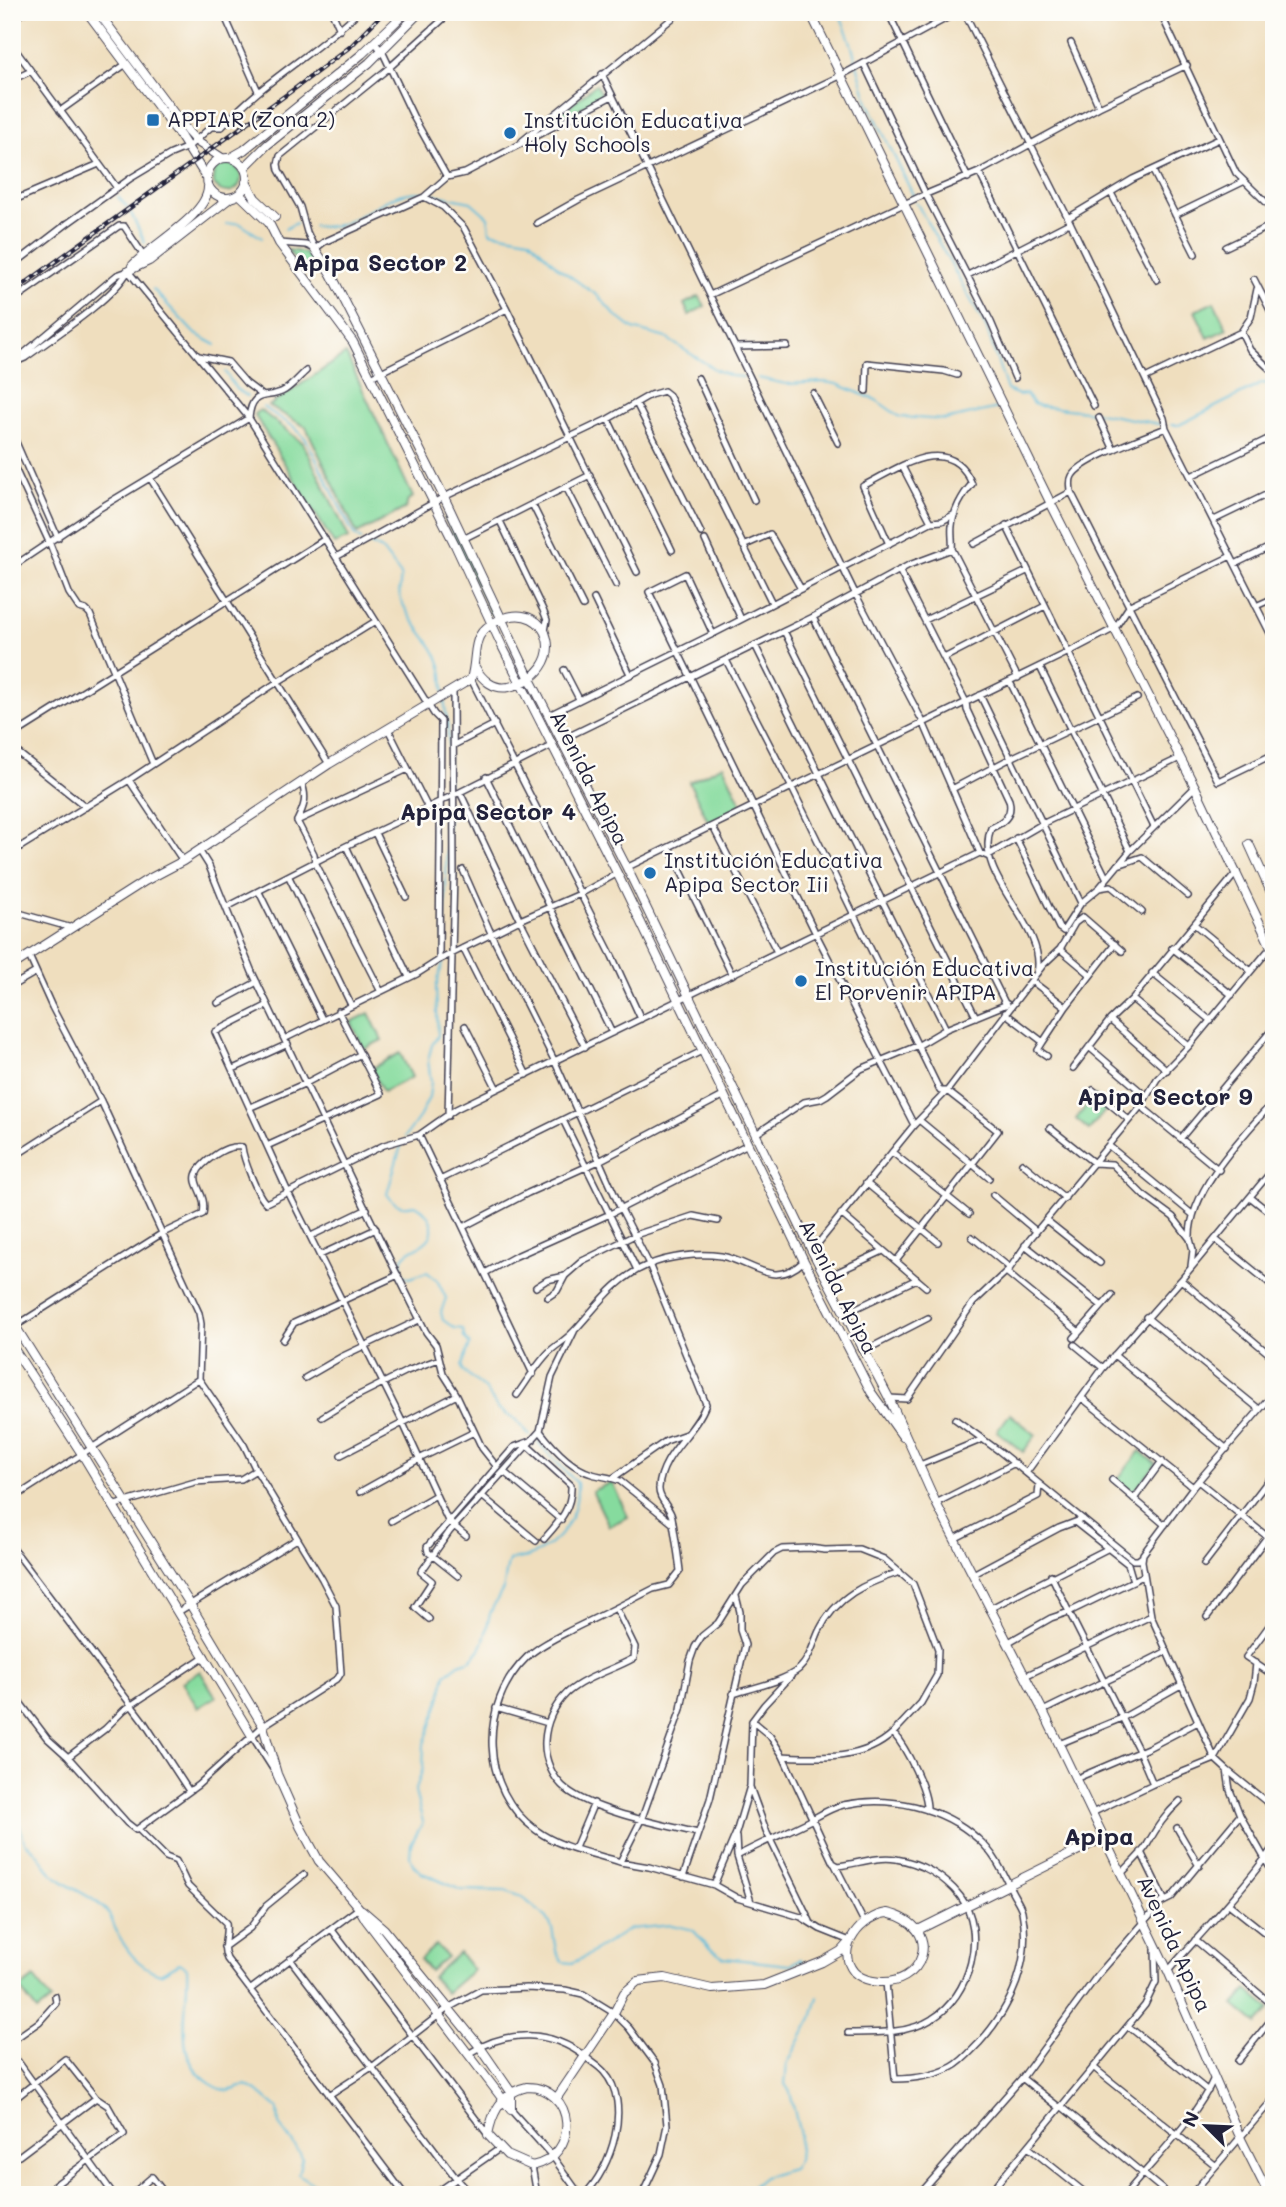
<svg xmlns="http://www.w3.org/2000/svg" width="1286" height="2207" viewBox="0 0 1286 2207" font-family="Mali,sans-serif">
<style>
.green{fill:#86db9e;stroke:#547e6c;stroke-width:2}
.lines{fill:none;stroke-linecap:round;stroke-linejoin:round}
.stream{stroke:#5dbcdb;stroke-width:2}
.street-casing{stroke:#413e4f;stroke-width:8}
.secondary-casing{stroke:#413e4f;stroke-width:10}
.street{stroke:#fff;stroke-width:5}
.secondary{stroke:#fff;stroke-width:8}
.rail-casing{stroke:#22223b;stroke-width:4.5}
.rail{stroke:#fdfcf7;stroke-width:2;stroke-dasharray:5;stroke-linecap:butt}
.poi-dot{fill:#1f6fb2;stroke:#fdfcf7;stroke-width:2.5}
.labels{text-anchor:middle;stroke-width:5;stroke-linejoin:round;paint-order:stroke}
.poi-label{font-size:21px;fill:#22223b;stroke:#fdfcf7;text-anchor:start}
.street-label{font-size:21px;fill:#22223b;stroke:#fdfcf7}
.neighbourhood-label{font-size:23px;font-weight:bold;fill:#22223b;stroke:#fdfcf7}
.quarter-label{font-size:24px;font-weight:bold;fill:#22223b;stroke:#fdfcf7}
</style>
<rect width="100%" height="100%" fill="#fdfcf7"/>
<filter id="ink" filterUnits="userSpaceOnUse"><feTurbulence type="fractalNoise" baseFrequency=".0143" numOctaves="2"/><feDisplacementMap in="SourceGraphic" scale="14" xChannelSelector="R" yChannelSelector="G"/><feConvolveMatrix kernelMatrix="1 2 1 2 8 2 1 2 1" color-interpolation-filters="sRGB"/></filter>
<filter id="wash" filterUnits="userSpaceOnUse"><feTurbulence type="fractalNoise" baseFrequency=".00686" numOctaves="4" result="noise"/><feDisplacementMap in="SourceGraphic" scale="28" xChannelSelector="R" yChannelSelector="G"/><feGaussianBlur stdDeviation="1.57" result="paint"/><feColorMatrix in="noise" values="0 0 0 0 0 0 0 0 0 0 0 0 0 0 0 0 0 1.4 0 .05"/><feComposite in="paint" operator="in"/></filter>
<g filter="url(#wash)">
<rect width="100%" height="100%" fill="#efdebe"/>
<path class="green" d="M596,84L602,96L542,129Z
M213 178a14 14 0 1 1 28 0a14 14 0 1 1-28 0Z
M286,250C301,251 308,252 317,266L305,268Z
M699,296L705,306L689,315L684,304Z
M1214,302L1227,329L1208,338L1195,311Z
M346,354L413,497L408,500L406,508L357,534L306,427L269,406Z
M260,410L303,443L349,538L334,544L254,414Z
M449,516L495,614L491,615L445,518Z
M723,765L743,807L709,823L689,782Z
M369,1013L382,1040L364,1049L351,1022Z
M400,1053L412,1077L383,1092L371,1069Z
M1095,1095L1109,1106L1089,1130L1076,1119Z
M1010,1414L1036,1435L1023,1452L997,1431Z
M1140,1451L1156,1464L1133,1493L1117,1480Z
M612,1482L628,1517L609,1526L592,1491Z
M200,1671L216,1697L198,1708L182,1682Z
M436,1945L447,1957L430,1971L420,1959Z
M459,1953L473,1970L446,1993L432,1977Z
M34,1978L51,2000L37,2011L20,1989Z
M1247,1990L1270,2009L1257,2024L1234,2005Z"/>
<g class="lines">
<path class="stream" d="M839,12L850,40L868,102L914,197
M432,194L471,202L488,217L490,232L529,239L560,269L598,296L615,315L633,329L666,338L716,370L731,376L743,377
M118,197L127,207
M916,202L986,327L1007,390L1019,395L1026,394L1033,404L1040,406L1094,412L1159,424
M131,213L145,243
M226,224L239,223L262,238
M313,226C358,234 384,185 426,193
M285,229L296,223
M153,289L194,333L216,345
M225,372L236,389L247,396
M758,378L786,384L824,382L837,384L876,400L900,417L945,420L998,408
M263,407L294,427L306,439L354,535L361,540
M1171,425H1179L1263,383L1274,385
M367,542L382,550L401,575C401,582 398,590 400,597C409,624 436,642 442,670C444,677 443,686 444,693
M444,698L448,730V791
M444,956L448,803
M405,1137L420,1116L429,1097L431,1082L428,1060L432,1045L438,1036L436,988L443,962
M402,1142L387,1194C395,1206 402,1208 414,1205C425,1208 437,1225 430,1237C420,1253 397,1246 402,1275L410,1278L427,1272L437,1280L446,1298L441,1312L443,1320L454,1328L463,1329L464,1337L470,1344L462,1366L463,1371L485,1389L498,1409L515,1419L530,1435
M538,1443L577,1483C579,1517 560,1544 530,1556C523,1559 515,1558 509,1561C505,1570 506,1580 503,1589C499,1597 493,1605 490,1614C484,1634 488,1643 471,1660L459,1664L446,1674L439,1703L424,1744L423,1768L415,1792L423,1822L411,1844L410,1857L414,1866L422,1873L461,1890L506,1891L522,1897L547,1918L552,1928L556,1951L562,1962L572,1963L583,1958L630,1929L672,1925L693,1930L709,1948L724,1958L789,1965L801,1959L803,1963
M12,1812L18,1821L25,1843C40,1851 41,1864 54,1875C70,1890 94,1895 108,1913C111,1917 113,1923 115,1928C125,1949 137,1966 160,1974L180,1963L187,1968C190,2008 169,2057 211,2084C226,2093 230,2092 246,2085L258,2092L278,2109L279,2125L300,2153L302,2158L298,2174L333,2195
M742,2195L764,2177L792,2169L798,2160L800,2135L790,2092L785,2084L787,2064L812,2018L818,1997"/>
</g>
</g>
<g filter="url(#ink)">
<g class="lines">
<g class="street-casing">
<path id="street" d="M223,12L258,91
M332,12L340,30
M888,12L968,178
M964,12L1068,218L1164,418L1166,428L1274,641
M1160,12L1236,173L1274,210
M12,18L25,12
M375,43L382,51L414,118L447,177
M1071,43L1099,107
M12,45L117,188
M864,64L926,195L991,322L1015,378
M602,74L856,595L923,722L980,853
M12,80L31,71
M60,111L126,64
M522,141L680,12
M1153,171L1195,254
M979,172L1094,406
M1111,193L1157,280
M424,197L443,207L464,228L507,309L637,572
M12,201L99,164
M1175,215L1243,182
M1068,218L1133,179L1219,139
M537,223L578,200L840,76L958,12
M279,243L306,245L315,249
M1226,247L1274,224
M315,249L324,242L424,197L447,177L465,173L612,96
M315,249L307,232L300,207L279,170L278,164L280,156L390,67L451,12
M12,266L68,223L131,178L171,154L188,147L211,127H222C261,82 315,54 358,12
M128,271L249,418L434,714L441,721L439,960
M968,275L1069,223
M1254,279L1274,318
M710,295L919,197L979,172L1099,107L1187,65
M12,301L119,226H124L144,256
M1241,332L1250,350L1274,373
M736,347L787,346
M199,356L228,362L246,383L262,395
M16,360L117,275L128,271
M13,363L25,358C52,338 113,299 128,271
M371,377L507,309
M698,378L754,500
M1145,378L1241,332L1251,317L1257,289
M866,391L867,363L944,371L957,375
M813,393L838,443
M636,403L701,533
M1099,418L1114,450
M608,419L672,550
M1166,428C1147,436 1081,459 1072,476C1069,481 1071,487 1071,492L1218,781L1274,754
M12,433L58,538
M12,462L50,544L69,593L79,608L86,610L90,614L153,764
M1191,476L1274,436
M150,478L329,764
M566,487L616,585
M532,504L583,606
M1214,520L1274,491
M500,521L543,610L547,620L545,631
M931,522L942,521L955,514
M1006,525L1154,827
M463,539L590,475
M705,540L741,619
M974,544L1071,492
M743,546L770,534L801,589
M952,549L1018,678
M336,557L444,497L608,419L650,395L664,391L669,395L772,603
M1235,564L1274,545
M12,567L100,508L249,418C252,387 267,401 285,390C293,385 299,377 306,371
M899,570L966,702L967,710L1009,800C1013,815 1004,823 991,828C972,876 1048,926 1037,973
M594,599L630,674
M1256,606L1274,598
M813,617L1006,1005
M925,620L1027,571
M784,631L976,1017
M713,634L685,574L649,592L816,934L914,1125
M755,645L946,1029
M944,658L1045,606
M726,660L792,788L940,1091H947L998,1131L896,1261
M1040,667L1130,851
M564,670L579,699
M471,679L612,956L641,1019
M1010,682L1106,877
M980,695L1081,903
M549,715L713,634L931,522L902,466
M388,729L428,808
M12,736L325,539
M561,740L813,617L909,565L952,549C953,542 951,534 952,526C953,512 962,495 972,484C950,430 897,469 863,486L889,544
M454,745L495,724
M12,748L86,807
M486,777L612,1033
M129,780L183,861
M952,789L1011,758L1137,698
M460,792L520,920L585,1047
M297,821L314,854L315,862L380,990
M297,821L408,769
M297,821C304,807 308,797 301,782
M713,827L777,952
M375,833L406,897
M1016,838L1059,928L1064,931
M346,846L409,977
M669,847L732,975
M199,850L209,866L252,972L391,1262L426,1332L436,1345L443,1373L457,1395L482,1448L497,1467
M12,852L129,780L279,681L376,621
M1118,865L1142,857L1188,896
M626,868L1069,652L1115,628L1130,605L1231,556
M463,870L494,940L555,1062L621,1209L649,1264L706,1404C695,1434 661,1454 659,1488C658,1499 670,1507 672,1517C675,1535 678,1553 680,1571L669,1585L653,1589C628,1602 602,1615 577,1627C560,1636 541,1644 527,1657C478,1704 480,1790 536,1830C560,1848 592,1853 620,1862L642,1818L681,1709L690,1661L695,1647L702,1636L718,1623L742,1585L774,1553L782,1549L809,1548L825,1550L859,1549L884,1559L913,1584L938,1649L937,1675L921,1703L893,1733
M289,877L351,1005
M1099,888L1111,886L1142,912
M259,892L322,1019
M227,907L346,846L460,792L553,745
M12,911L72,928
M1194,924L1251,971
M1063,931L1081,903L1099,888L1130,851L1195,787
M463,948L527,1075
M1172,948L1232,995
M1060,949L1091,975
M1152,973L1211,1021
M1033,982L1066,1007
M12,986L36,972
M1132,999L1189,1046
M218,1003L257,982
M268,1005L215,1032L288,1192L402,1421L448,1521L466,1536
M1005,1013L1043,1042L1038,1050L1047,1056
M1110,1020L1167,1070
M465,1026L497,1089
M286,1038L417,974L439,960L520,920L580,894L618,873
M1043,1042L1066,1007L1115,944
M1089,1047L1146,1096
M1073,1068L1110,1020L1132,999L1237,872
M233,1069L288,1044
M1093,1090L1129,1120
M1141,1106L1219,1170
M251,1107L306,1083L361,1054
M448,1116L454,874L453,690
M563,1120L637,1270
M919,1120L989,1178
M1050,1128L1094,1163L1112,1164L1143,1195L1173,1217L1190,1239L1193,1250L1191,1266
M756,1134L804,1102L820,1099L827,1095L861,1069L919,1045L946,1029L1007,1004
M419,1135L533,1374
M1181,1138L1274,1027
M269,1145L381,1094L338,1011
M1109,1146L1192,1214
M892,1152L969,1214
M12,1158L101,1101
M1022,1163L1065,1198
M440,1180L702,1051
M866,1183L938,1242
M993,1195L1036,1231
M1250,1197L1274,1216
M841,1214L926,1287
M1046,1220L1100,1263
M463,1227L528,1193L599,1161L723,1096
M311,1236L367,1209
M972,1237L1010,1268
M1190,1239C1188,1191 1244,1135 1274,1101
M1215,1239L1274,1287
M1025,1245L1102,1306
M812,1251L914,1125L947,1091L1043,965L1060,949L1075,923L1083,917L1122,951
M320,1255L376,1229
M1006,1272L1079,1332
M485,1273L514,1257L610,1214L748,1144
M827,1277L883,1251
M1181,1280L1274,1358
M536,1287L547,1280L565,1276
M548,1297L557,1291L565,1276L582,1261L635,1235L693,1216L718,1221
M846,1313L917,1279
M1146,1317L1259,1409
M14,1327L161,1234L203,1214C209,1185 176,1182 215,1155C224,1149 231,1146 242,1147C243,1158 258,1197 266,1203L384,1145L419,1135L456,1109L980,853L987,856L1044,823L1180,758
M1074,1338L1112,1295
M283,1340L294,1323L398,1275
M1075,1345L1103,1368
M864,1351L928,1318
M1114,1355L1227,1449
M305,1378L343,1356L419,1320
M1274,1393L1193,1487L1143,1554L1142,1561L1151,1616L1215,1759L1227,1770L1230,1790L1240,1815L1274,1875
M517,1395C527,1381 537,1364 549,1352C556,1345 566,1340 573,1332C597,1307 614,1279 648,1265C670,1256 697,1253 721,1256C754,1262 773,1290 804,1261
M889,1398L907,1399L973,1303L1010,1268L1030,1239L1141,1106L1157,1079L1189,1046L1271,947
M1082,1398L1193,1487
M322,1417L355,1397L407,1371L439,1359
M955,1419L999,1451L1133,1560H1138L1142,1557
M540,1431C553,1448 571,1468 592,1474C602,1477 611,1477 620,1481L672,1523
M528,1446L571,1485C572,1509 559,1522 544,1539
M341,1455L457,1395
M920,1465L983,1439
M504,1472L561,1520
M1026,1473L1103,1368L1181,1280L1274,1168
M613,1478L666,1441L686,1434
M1112,1480L1165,1525
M1198,1481L1274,1542
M360,1492L419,1459L474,1432
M482,1496L536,1541
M12,1499L199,1379
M1134,1499L1162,1461
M936,1503L1015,1463
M112,1506L195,1482L241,1479L256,1470
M391,1521L436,1495
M1076,1523L1128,1564L1133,1581
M954,1539L1038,1496L1039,1484
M12,1547L144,1722L189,1791
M1204,1564L1274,1473
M973,1574L1059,1528L1083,1519
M458,1576L428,1552L427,1547L514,1447L533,1440
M1143,1576L1069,1612L1139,1751L1153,1784
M616,1608L635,1647L634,1658C613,1670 585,1677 567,1693C554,1706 546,1723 545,1741C544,1758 552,1778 566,1789C595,1812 661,1824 698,1833
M989,1609L1107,1549
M178,1612L297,1539
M1207,1617L1267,1537
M429,1619L415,1607L432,1581L421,1572L450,1531L540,1431L552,1377L574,1332
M1274,1619L1246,1657L1274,1676
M1007,1643L1051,1618L1069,1612L1051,1575
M1025,1676L1151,1616
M12,1692L47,1738L68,1757L127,1823L136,1830L198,1785L263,1726L338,1678L341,1673L336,1606L322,1579L256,1470L244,1445L199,1379L201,1324L199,1313L101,1101L52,1007L29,956
M733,1694C752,1688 785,1681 799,1669C810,1659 813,1644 819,1631C836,1596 866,1583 900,1572
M496,1708L548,1723
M1043,1711C1084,1690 1126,1673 1167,1651
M752,1721L764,1705L791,1676
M252,1736L273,1769
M1059,1744L1122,1718L1181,1685
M783,1756L833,1863L838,1866C857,1864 876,1856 896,1859C921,1863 944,1876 960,1896C988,1933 970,1996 932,2019C909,2034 874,2033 848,2033
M68,1757L105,1729L124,1710L205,1656
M1227,1770L1274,1808
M1075,1779L1148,1748L1198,1722
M750,1787L767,1833L810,1921
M1092,1813L1153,1784L1215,1759L1250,1698L1254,1683L1256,1663
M1177,1828L1199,1866
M138,1829L166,1857L176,1861L188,1886L226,1923C228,1936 221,1946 227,1959L405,2195
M736,1837L737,1856L751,1902
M575,1848L594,1803
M1141,1852L1165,1901
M737,1856C761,1843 785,1833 809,1821C820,1815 830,1808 843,1805C889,1795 943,1807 978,1839C993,1852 1002,1870 1010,1887C1013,1895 1020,1903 1022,1911C1032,1961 1012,2007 979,2043C971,2051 962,2062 952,2067C934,2076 914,2079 895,2079L886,1982
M620,1862L649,1867L714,1885L737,1898L801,1917L820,1929L850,1941
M835,1865L864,1922
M1121,1874C1129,1865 1141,1855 1147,1845C1157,1827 1165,1815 1180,1801
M683,1877L710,1799L745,1645L740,1630V1612L736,1596
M714,1885L736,1833L750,1786L752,1721L770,1736L783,1756C821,1758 863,1761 893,1733C906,1747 928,1791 927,1810
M1230,1905L1274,1940
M332,1930L488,2135
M1195,1940L1274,2006
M224,1947L250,1928L266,1906L304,1875
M290,1959L456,2178L472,2195
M1168,1971C1204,1930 1242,1891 1274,1846
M12,1976V1978
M251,1989L359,1908
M1128,2026L1208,2091
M12,2041L39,2022L56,2003L55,1996
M12,2053L114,2195
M468,2054C508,2029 550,2029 587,2058C593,2063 600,2067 604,2072C633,2104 611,2169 584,2195
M1238,2061L1274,2016
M1093,2067L1215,2165
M1022,2078L1060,2108
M329,2095L372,2067L448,2008L481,1990L527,1988L565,1990L583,1994L614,2013L629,2028L655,2063L663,2085L667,2125L661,2154L642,2195
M12,2101L65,2059L96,2098L108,2106L124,2134L47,2191L48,2195
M1061,2106L1169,2195
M511,2110L553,2157L580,2195
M1028,2147L1088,2195
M19,2156L96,2098
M532,2166L537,2195
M995,2186L1005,2195
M131,2195L152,2177L166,2195
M433,2195L499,2149
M919,2195L1022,2078L1097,1976L1161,1903L1171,1898L1240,1815
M988,2195L1145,2005L1156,1982L1155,1950
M1125,2195C1153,2161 1197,2117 1214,2078
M1191,2195L1274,2098"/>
</g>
<g class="secondary-casing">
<path id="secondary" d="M87,12L181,137L206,177
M98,12L188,132L196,141L222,158
M810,12L1050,502L1195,787L1274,953
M207 178a20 20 0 1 1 40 0a20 20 0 1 1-40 0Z
M230,158L244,150L362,54L406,12
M244,168L267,145L369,63L420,12
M246,182L255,198L275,217
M239,194L269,223L279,243L353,342L455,545L502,646L617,873L804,1261L871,1392L903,1437
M315,249L331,274L444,497L530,679L627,868L812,1251L889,1398L936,1503L1043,1711L1168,1971L1240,2137L1269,2195
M132,266C151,245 208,215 208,187
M128,271L149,261L230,198
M1249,844L1274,899
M12,966L145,881L183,861L329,764L471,679C479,652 468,634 499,620C551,597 572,672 509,687C494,690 482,680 475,667
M12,1321L190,1604L263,1726L277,1774L300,1826L319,1861L359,1908L366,1920L511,2110
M12,1346L82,1454L252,1736
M362,1910L384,1929L480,2047L511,2092V2110
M887,1913C947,1926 924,1991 873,1981C867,1980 859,1977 854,1972C834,1948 863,1916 887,1913Z
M918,1930L1103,1838
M527,2087C576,2087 581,2156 532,2166L507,2155L488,2135C492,2112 503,2092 527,2087Z
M556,2099L614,2013L624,1993L638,1981L665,1978L712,1989L764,1985L822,1962L841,1951L850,1941"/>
</g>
<use href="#street" class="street"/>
<use href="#secondary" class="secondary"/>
<g class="rail-casing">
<path id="rail" d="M12,293L297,87L351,46L384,12"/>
</g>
<use href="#rail" class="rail"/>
</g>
</g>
<g class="poi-dot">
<rect x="146" y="113" width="14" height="14" rx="3.5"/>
<circle cx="510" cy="133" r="7"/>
<circle cx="650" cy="873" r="7"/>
<circle cx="801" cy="981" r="7"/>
</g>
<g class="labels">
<g class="poi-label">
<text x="167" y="127">APPIAR (Zona 2)</text>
<text x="524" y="128">Institución Educativa<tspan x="524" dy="24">Holy Schools</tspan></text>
<text x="664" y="868">Institución Educativa<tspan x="664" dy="24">Apipa Sector Iii</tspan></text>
<text x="815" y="976">Institución Educativa<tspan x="815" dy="24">El Porvenir APIPA</tspan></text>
</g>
<g class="street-label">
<text transform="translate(589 778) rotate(63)" y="7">Avenida Apipa</text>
<text transform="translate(838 1287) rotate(63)" y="7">Avenida Apipa</text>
<text transform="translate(1174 1944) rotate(65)" y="7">Avenida Apipa</text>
</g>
<g class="neighbourhood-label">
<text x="380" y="271">Apipa Sector 2</text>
<text x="488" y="820">Apipa Sector 4</text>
<text x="1165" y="1105">Apipa Sector 9</text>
</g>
<g class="quarter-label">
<text x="1099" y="1845">Apipa</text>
</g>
</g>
<rect width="1286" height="2207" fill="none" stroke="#fdfcf7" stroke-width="42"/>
<g transform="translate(1206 2126) rotate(294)" stroke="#fdfcf7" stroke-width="5" paint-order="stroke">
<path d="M0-5L12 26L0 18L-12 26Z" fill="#22223b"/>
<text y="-10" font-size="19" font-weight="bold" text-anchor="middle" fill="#22223b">N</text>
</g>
</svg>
